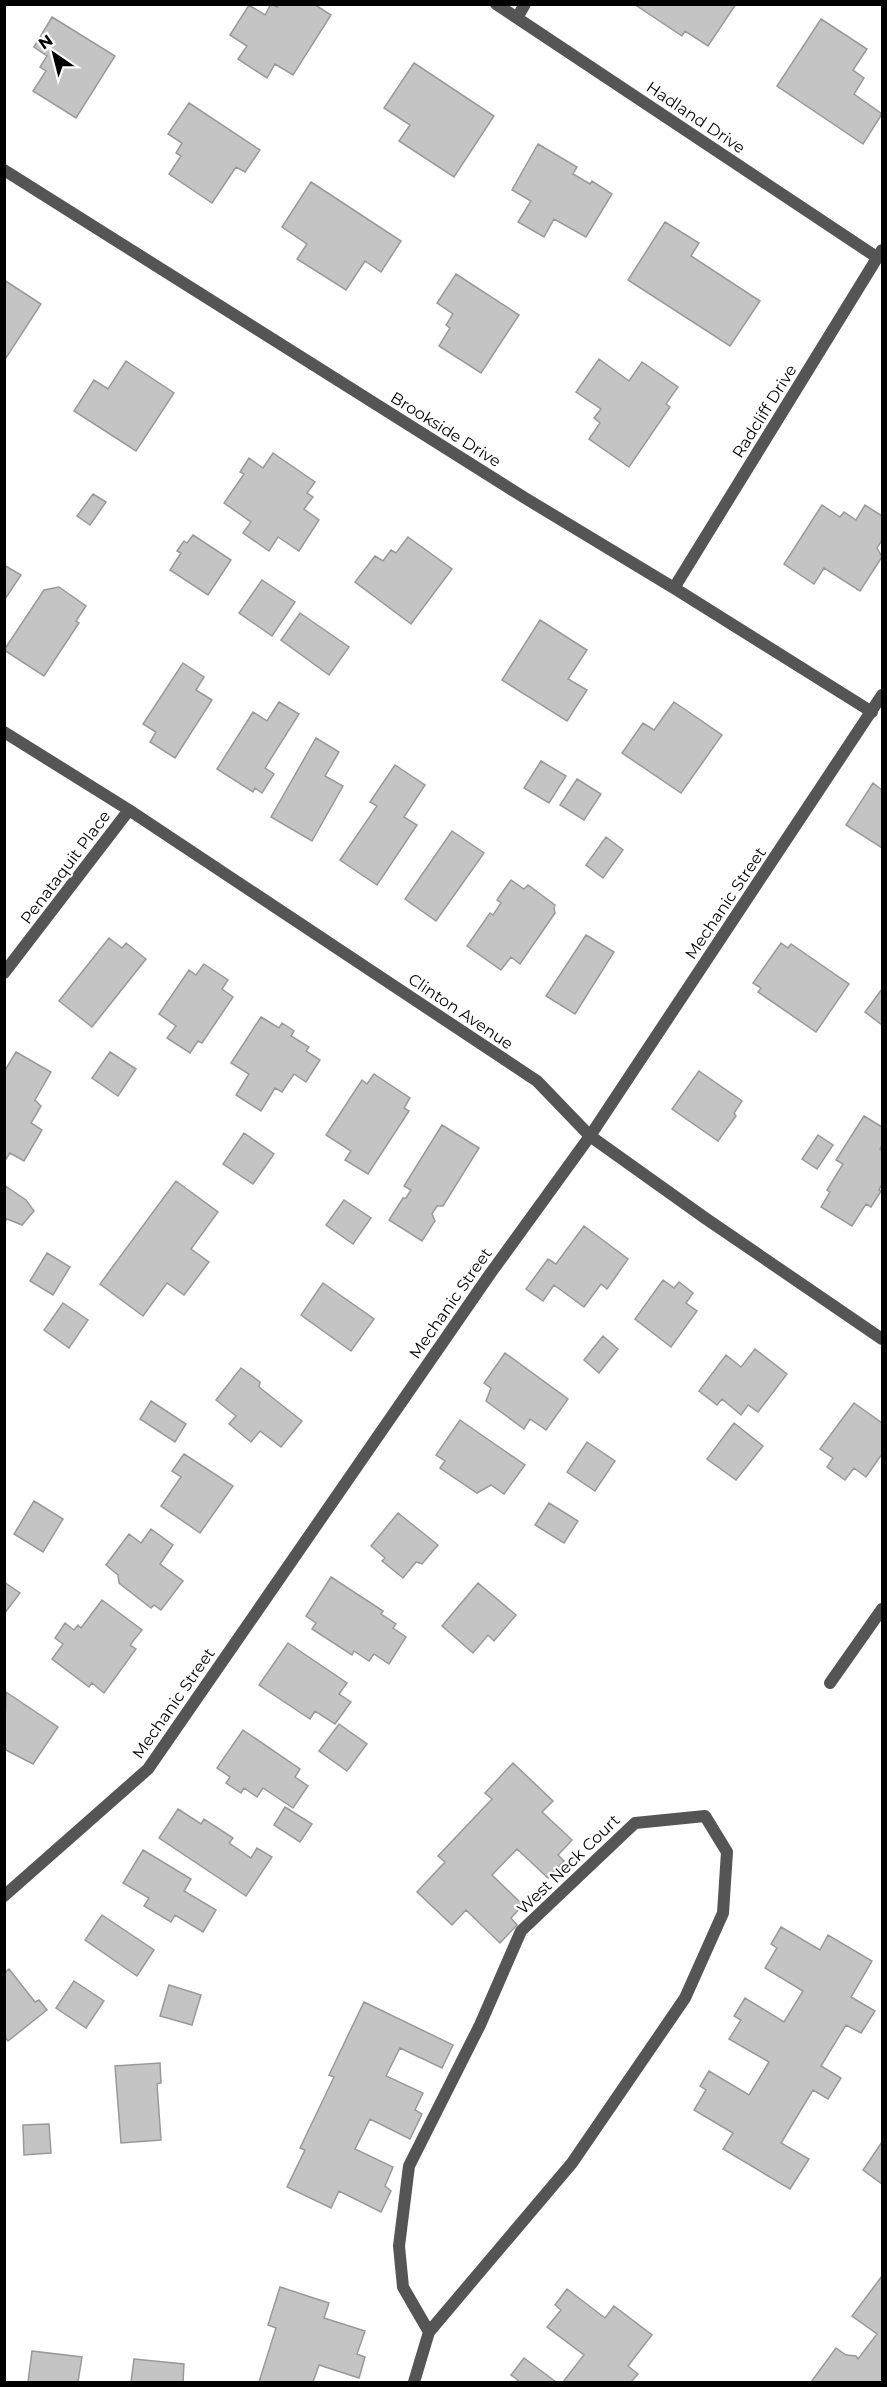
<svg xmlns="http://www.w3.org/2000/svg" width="887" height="2387" viewBox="0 0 887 2387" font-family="Montserrat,sans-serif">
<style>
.building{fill:#c4c4c4;stroke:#999;stroke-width:1.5}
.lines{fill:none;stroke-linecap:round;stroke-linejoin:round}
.minor{stroke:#555;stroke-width:12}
.labels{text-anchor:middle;stroke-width:4.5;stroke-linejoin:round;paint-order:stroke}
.street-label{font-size:16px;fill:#000;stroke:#fff}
</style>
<rect width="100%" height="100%" fill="#fff"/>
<path class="building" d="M271,4L277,7L279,4H314L331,15L293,75L275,64L267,78L238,59L247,46L230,35L249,5L265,15Z
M634,4H736L708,46L685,31L682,36Z
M52,17L115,56L76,118L33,91L46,71L40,67L47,56L34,47Z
M821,19L867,49L853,70L864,78L854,94L882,114L863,144L777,86Z
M414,63L494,116L454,177L399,141L410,125L384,108Z
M189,103L260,150L245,172L236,167L212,203L169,174L181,156L176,153L182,143L168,134Z
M538,144L577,167L573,174L590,184L592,181L612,194L586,237L554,219L544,237L518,222L531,201L512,190Z
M311,182L401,241L381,272L365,261L346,290L297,259L307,244L282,227Z
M665,222L699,243L691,256L760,301L730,346L628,280Z
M456,274L519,315L481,373L439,346L450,328L446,325L453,314L437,303Z
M4,280L41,304L4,361Z
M599,359L629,381L642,362L678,387L666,404L670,407L629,467L589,439L600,423L594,418L601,409L576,392Z
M126,361L174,393L136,451L74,411L94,380L108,389Z
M273,453L315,482L307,493L313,497L304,509L319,520L299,551L278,537L269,551L243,533L251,522L224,503L244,474L240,472L249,458L263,468Z
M93,494L106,502L90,525L77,516Z
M822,505L840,517L844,512L856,520L865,505L882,516V540L877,548L882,557L860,591L824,568L814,584L784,564Z
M193,535L231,560L208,595L170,570L181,553L177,551L184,541L187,543Z
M408,537L452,569L411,624L355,582L375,556L383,561L391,550L396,553Z
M4,565L21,575L5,599L4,598Z
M262,580L295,602L272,636L239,613Z
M59,587L86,606L76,621L79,623L44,676L4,650L44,590Z
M300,613L349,647L329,675L281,640Z
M540,620L587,650L568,679L587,690L567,721L502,680Z
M183,663L204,677L196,690L212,700L175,758L150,742L156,732L143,724Z
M279,702L299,714L265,768L274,774L262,793L255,788L253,792L217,769L253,712L267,721Z
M674,702L722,735L681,793L622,753L643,723L654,730Z
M316,738L339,752L325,776L343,786L312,841L271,817Z
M541,761L566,776L549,803L524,788Z
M395,765L425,785L404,817L417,825L377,885L340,860L377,806L370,802Z
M577,779L601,794L584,820L560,805Z
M873,783L882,790V848L846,825Z
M452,831L484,853L436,921L405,899Z
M606,837L623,850L603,878L586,865Z
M511,880L524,889L528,885L555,905L554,908L555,913L520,964L511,957L501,970L467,946L490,913L493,915L501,903L497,900Z
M586,935L614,952L575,1014L546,996Z
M109,938L122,948L126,943L146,959L92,1027L59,1001Z
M781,943L788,948L791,944L849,984L816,1032L758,992L761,988L753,983Z
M204,964L228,980L222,989L233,997L202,1043L198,1041L190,1053L167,1038L176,1026L159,1014L189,970L196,975Z
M882,989V1025L865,1012Z
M261,1017L279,1028L282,1023L294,1031L291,1036L309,1047L306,1051L320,1060L306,1082L294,1074L282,1092L275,1088L261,1111L236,1095L249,1074L231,1063Z
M16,1052L51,1072L35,1100L41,1106L31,1123L42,1130L24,1161L10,1153L4,1162V1072Z
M110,1052L136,1069L118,1096L92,1078Z
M699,1071L742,1101L734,1113L736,1116L718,1141L672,1109Z
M374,1074L410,1098L404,1108L409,1111L368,1174L345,1160L351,1151L326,1135L362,1080L367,1084Z
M864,1116L882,1127V1145L880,1149L882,1151V1184L879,1190L881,1191L871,1207L866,1204L852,1226L821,1207L830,1192L827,1190L843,1164L836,1160Z
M442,1125L479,1148L443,1206H437L432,1214L435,1221L422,1241L389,1220L403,1198H406L411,1190L404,1186Z
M244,1133L274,1154L253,1184L223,1164Z
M818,1135L833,1145L817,1169L802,1159Z
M176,1181L218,1212L191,1249L209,1262L184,1295L167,1283L143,1316L100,1284Z
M4,1185L26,1200L34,1211L22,1225L7,1219L4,1222Z
M344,1200L371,1218L353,1244L326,1225Z
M584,1226L628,1259L607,1289L601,1284L584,1307L554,1285L543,1301L526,1289L548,1259L556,1264Z
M47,1253L70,1267L53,1295L30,1281Z
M663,1280L674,1288L679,1282L693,1293L686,1303L697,1311L671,1347L635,1319Z
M323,1283L374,1319L351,1351L301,1315Z
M63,1303L88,1320L69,1348L44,1330Z
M603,1336L618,1349L599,1373L584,1360Z
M755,1349L787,1374L758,1412L748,1405L741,1415L722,1399L717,1405L699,1391L726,1355L741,1367Z
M505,1353L568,1399L546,1430L530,1419L524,1429L486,1401L491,1388L484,1383Z
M241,1368L260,1382L259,1387L302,1421L281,1447L260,1431L251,1442L229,1424L236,1416L216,1400Z
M151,1401L186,1424L175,1442L140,1419Z
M854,1403L882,1423V1454L866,1477L854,1468L845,1480L827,1467L833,1458L820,1449Z
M460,1420L525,1465L504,1494L491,1485L477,1493L440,1468L445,1461L436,1455Z
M734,1423L763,1446L736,1480L707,1459Z
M587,1442L615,1461L595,1491L567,1472Z
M184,1454L233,1486L200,1533L161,1506L181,1477L172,1471Z
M34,1501L63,1519L43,1552L14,1534Z
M549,1503L578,1521L564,1543L535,1525Z
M398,1513L438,1545L422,1564L416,1562L403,1578L382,1561L385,1558L371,1546Z
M151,1529L173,1545L160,1564L183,1581L161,1610L154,1605L151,1608L119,1583L118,1575L106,1565L129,1534L141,1543Z
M331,1577L383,1611L381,1614L396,1624L393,1628L406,1637L389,1664L374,1654L369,1661L354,1651L352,1655L312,1629L316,1623L306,1616Z
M4,1582L20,1593L4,1614Z
M478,1583L516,1615L494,1641L488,1635L473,1653L442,1626Z
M102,1600L142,1630L130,1645L136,1649L104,1693L92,1683L89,1687L52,1659L63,1644L55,1638L65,1623L74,1630L78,1625L81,1628Z
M288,1643L347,1683L339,1694L351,1702L335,1724L315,1711L310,1719L259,1685Z
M6,1692L58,1727L33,1764L4,1749Z
M339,1724L367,1744L347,1771L319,1751Z
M243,1730L300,1769L295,1777L308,1786L293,1808L263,1788L257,1797L244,1788L241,1793L226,1783L230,1777L217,1768Z
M513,1763L553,1801L542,1812L572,1840L558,1855L564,1861L548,1878L517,1849L492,1875L523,1905L511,1918L517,1925L500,1943L466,1910L452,1925L417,1892L445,1862L438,1856L492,1799L485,1793Z
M285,1807L312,1824L300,1842L274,1825Z
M178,1809L201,1824L204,1819L233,1838L229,1843L251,1858L257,1848L272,1857L246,1896L159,1838Z
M143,1850L191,1879L184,1891L216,1910L203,1932L175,1915L171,1922L144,1906L149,1898L123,1883Z
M102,1915L154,1950L137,1976L85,1940Z
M781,1927L820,1950L828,1935L872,1961L851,1997L875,2011L861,2033L846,2025L821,2066L841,2078L828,2099L813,2090L781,2143L809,2159L790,2189L723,2149L733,2133L694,2110L706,2090L700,2086L709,2071L749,2095L769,2062L729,2039L741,2020L734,2016L745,1998L784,2022L803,1991L765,1968L777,1948L771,1944Z
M9,1969L35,2002L39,2000L47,2010L8,2041L4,2036V1973Z
M74,1981L104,2001L86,2028L56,2008Z
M169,1985L201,1995L192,2025L160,2016Z
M364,2002L453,2045L442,2068L400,2048L386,2076L423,2093L415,2110L422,2114L410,2139L370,2119L355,2149L393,2167L385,2186L391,2191L381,2212L339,2191L331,2208L287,2187L305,2150L300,2148L334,2077L329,2075Z
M160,2063L161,2083L157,2084L161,2140L121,2143L115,2066Z
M49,2124L51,2153L24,2155L23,2125Z
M882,2142V2184L863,2170Z
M882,2276V2382H811L836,2348L846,2355L856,2356L858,2359L877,2334L852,2316Z
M280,2287L329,2303L324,2318L365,2331L357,2354L365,2357L359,2378L319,2365L313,2382H259L276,2328L268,2325Z
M567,2289L605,2318L614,2306L652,2335L628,2366L638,2374L631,2382H563L584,2355L547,2327L561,2310L555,2305Z
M32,2351L82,2357L78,2382H28Z
M524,2358L556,2382H516L518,2380L511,2375Z
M134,2359L184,2364L183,2382H131Z"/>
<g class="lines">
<path class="minor" d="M496,4L878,258
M517,18L525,4
M4,170L525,498L674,588L872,712
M674,588L882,250
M4,732L129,810L537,1081L590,1136L705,1218L882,1339
M4,973L129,810
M830,1683L882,1609
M705,1816L727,1852L723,1913L685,1998L572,2163L429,2332L403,2287L399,2246L409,2166L480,2025L521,1931L635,1823Z
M4,1896L148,1769L490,1274L590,1136L882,695
M414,2382L429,2332"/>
</g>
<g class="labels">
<g class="street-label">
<text transform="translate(696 117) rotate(34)" y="6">Hadland Drive</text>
<text transform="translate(764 411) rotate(-58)" y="6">Radcliff Drive</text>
<text transform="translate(446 429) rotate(32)" y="6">Brookside Drive</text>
<text transform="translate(65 867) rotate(-53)" y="6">Penataquit Place</text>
<text transform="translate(725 903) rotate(-56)" y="6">Mechanic Street</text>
<text transform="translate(461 1011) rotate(34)" y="6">Clinton Avenue</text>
<text transform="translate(450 1303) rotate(-55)" y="6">Mechanic Street</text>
<text transform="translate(173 1703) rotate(-55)" y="6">Mechanic Street</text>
<text transform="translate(568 1864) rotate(-44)" y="6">West Neck Court</text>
</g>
</g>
<rect width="887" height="2387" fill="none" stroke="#000000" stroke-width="12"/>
<g transform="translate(54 54) rotate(325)" stroke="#ffffff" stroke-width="4.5" paint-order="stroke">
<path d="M0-4.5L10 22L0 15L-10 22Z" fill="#000000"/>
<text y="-9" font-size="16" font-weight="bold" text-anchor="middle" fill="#000000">N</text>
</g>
</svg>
